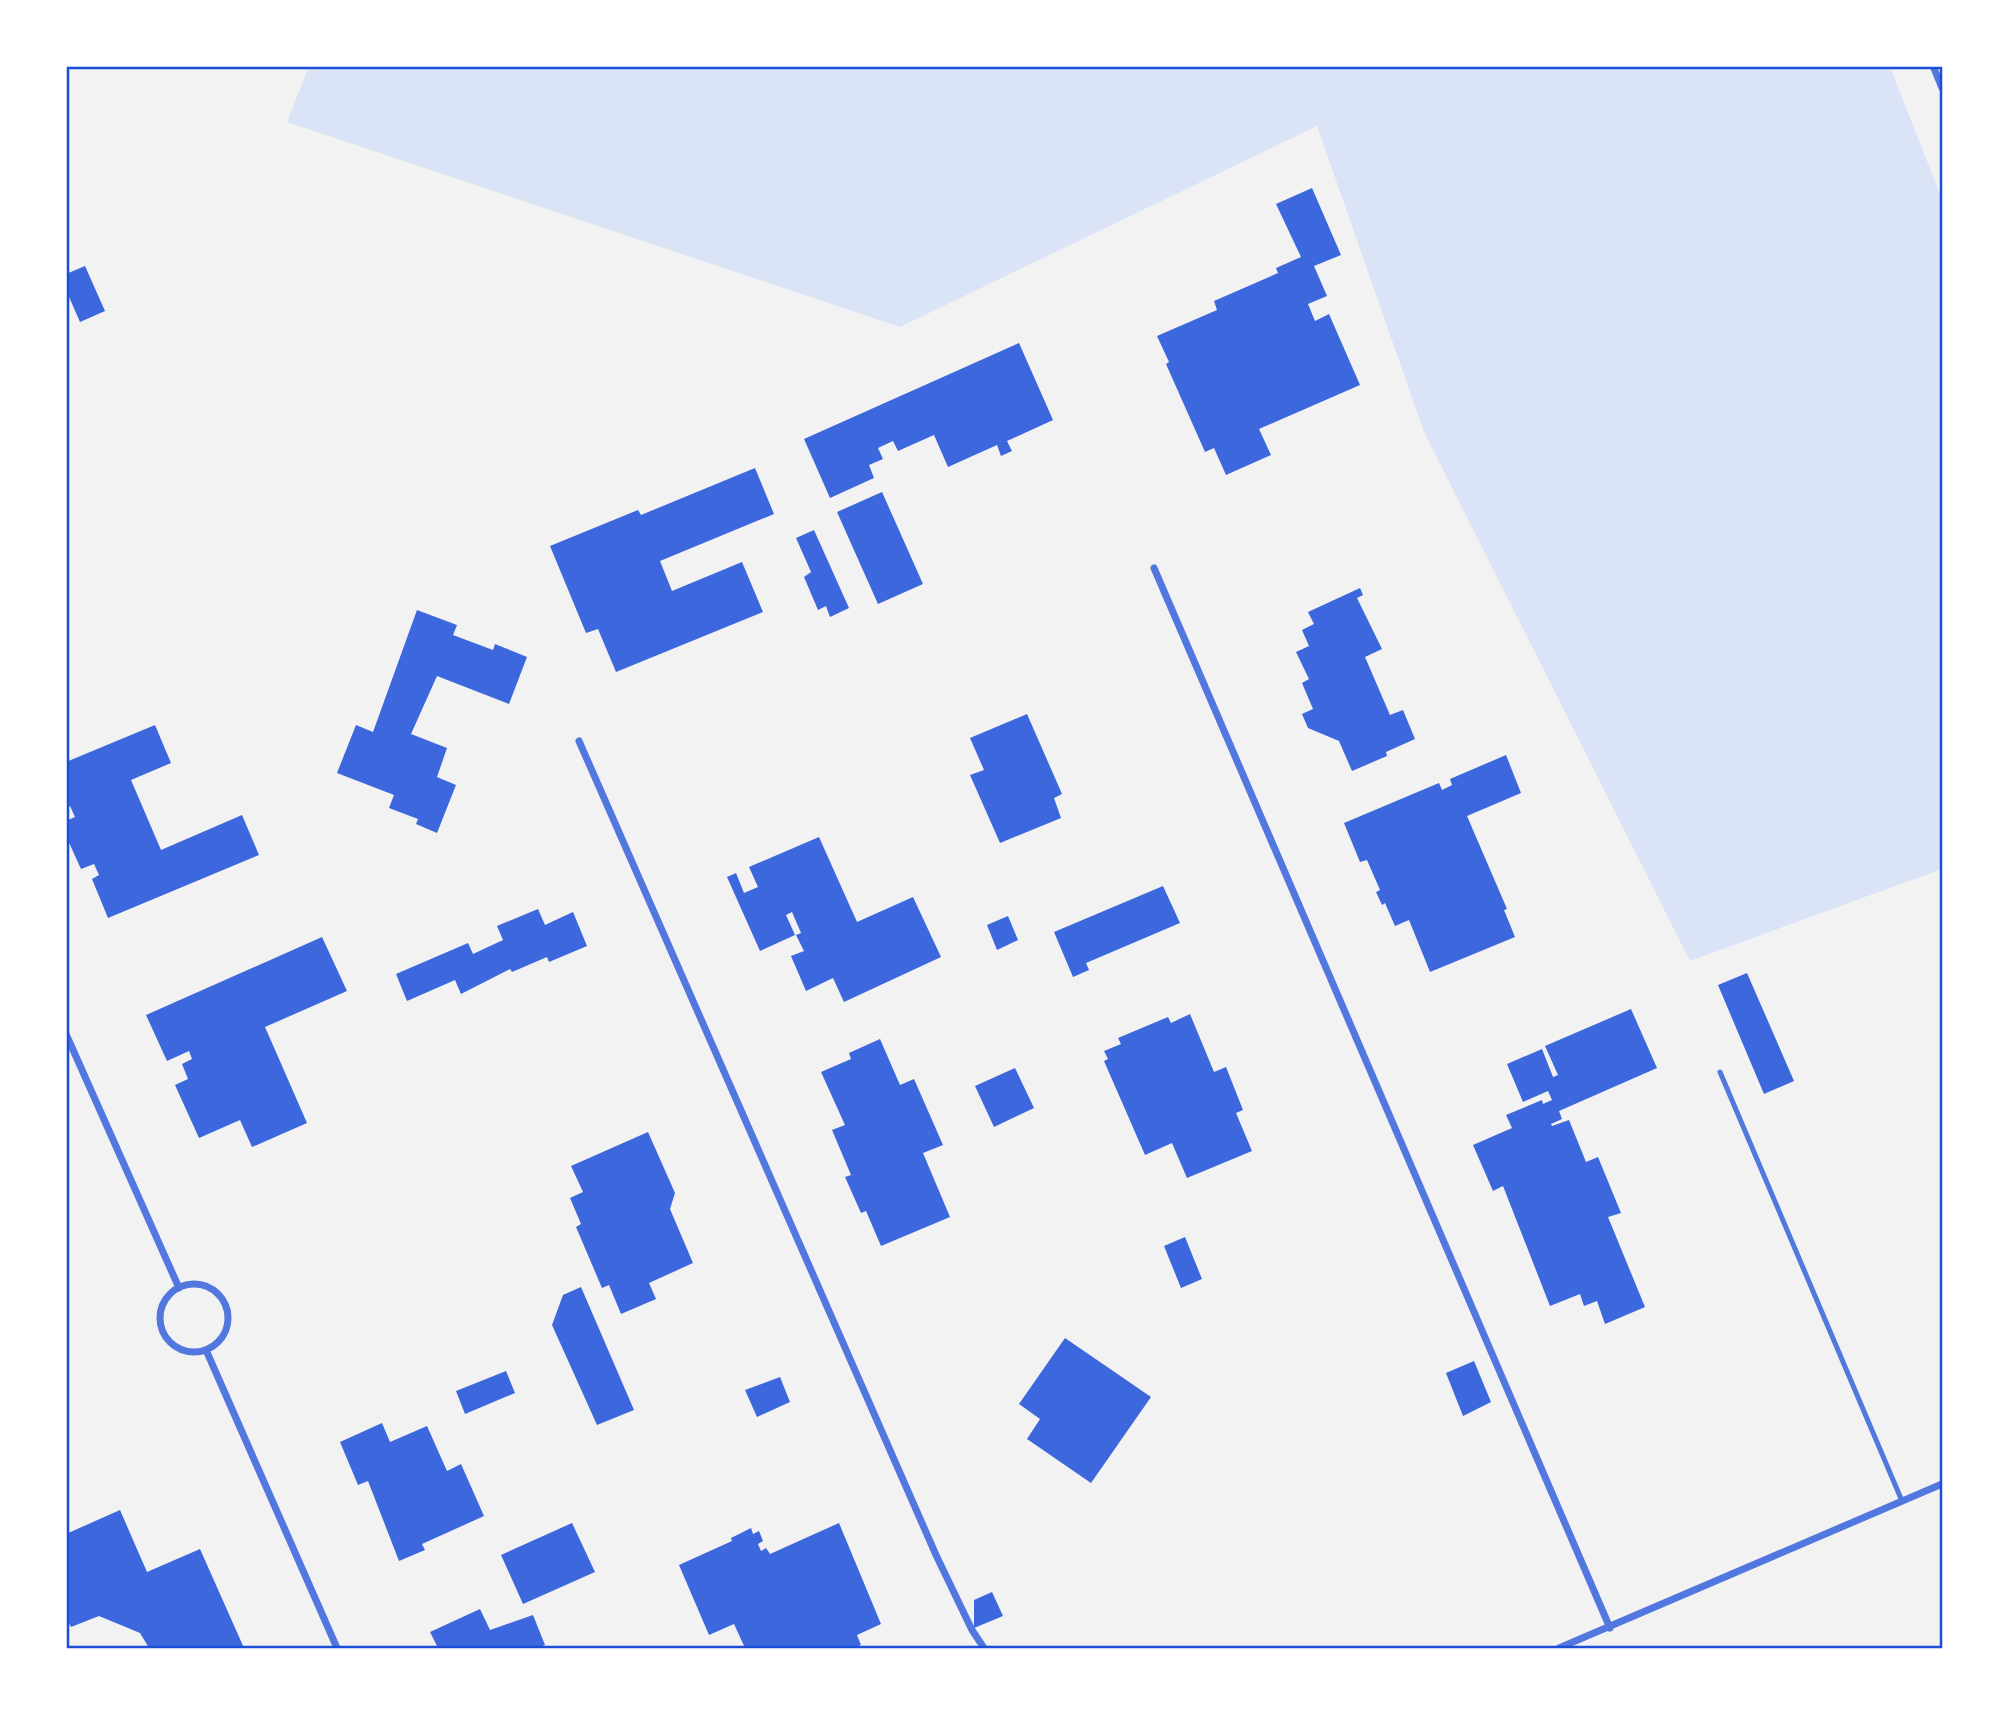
<svg xmlns="http://www.w3.org/2000/svg" width="2009" height="1715" viewBox="0 0 2009 1715" font-family="Lato,sans-serif">
<style>
.green{fill:#dbe4f7}
.building{fill:#3d67dc}
.lines{fill:none;stroke-linecap:round;stroke-linejoin:round}
.service{stroke:#5277de;stroke-width:5}
.minor{stroke:#5277de;stroke-width:7}
.neatline{fill:none;stroke:#1d4ed8;stroke-width:2.5}
</style>
<rect width="100%" height="100%" fill="#f2f2f2"/>
<path class="green" d="M309,66L1890,67L1942,199V869L1690,961L1424,432L1317,126L900,327L287,122Z"/>
<path class="building" d="M1312,188L1341,255L1314,266L1327,296L1308,304L1315,321L1329,314L1360,385L1259,429L1271,455L1226,475L1214,448L1205,452L1166,364L1169,362L1157,336L1217,310L1214,301L1278,273L1276,268L1301,257L1276,204Z
M85,266L105,311L80,322L66,290V274Z
M1019,343L1053,420L1007,441L1012,451L1001,456L997,445L948,467L934,435L898,451L893,441L878,448L883,459L869,465L874,478L830,498L804,439Z
M755,468L774,514L660,561L672,591L742,562L763,612L616,672L598,629L586,633L550,546L638,510L641,515Z
M882,492L923,584L878,604L837,512Z
M814,530L849,608L830,617L826,606L818,610L804,577L811,572L796,538Z
M1360,588L1363,595L1357,598L1382,649L1365,657L1390,715L1403,710L1415,739L1386,752L1387,756L1352,771L1339,741L1308,728L1302,714L1313,709L1302,683L1309,679L1296,652L1309,646L1302,630L1314,624L1308,612Z
M417,610L457,625L453,635L493,650L495,644L527,657L509,704L437,676L411,734L447,748L437,777L456,785L437,833L416,824L418,819L389,808L394,795L337,773L356,725L373,732Z
M1027,714L1062,794L1054,798L1061,818L1000,843L970,775L984,770L970,738Z
M155,725L171,763L131,780L161,850L242,815L259,855L108,918L92,879L99,875L94,864L81,869L66,836V821L75,817L70,806L66,808V762Z
M1506,755L1521,793L1467,816L1507,909L1504,910L1515,937L1430,972L1409,920L1395,926L1385,903L1382,905L1376,892L1380,890L1367,860L1360,862L1344,823L1439,783L1442,790L1452,785L1450,779Z
M819,837L857,922L913,897L941,957L844,1002L833,978L806,991L791,956L804,951L796,935L801,933L792,912L786,915L795,935L760,951L727,877L736,873L744,893L758,887L749,867Z
M1163,886L1180,923L1086,963L1089,970L1073,977L1054,932Z
M538,909L545,925L573,912L587,946L549,962L547,957L512,972L510,969L461,994L455,980L407,1001L396,974L468,943L473,954L503,940L497,926Z
M1008,916L1018,940L997,950L987,925Z
M322,937L347,991L265,1027L307,1123L252,1147L240,1120L199,1138L175,1085L188,1079L182,1064L192,1059L189,1051L167,1061L146,1015Z
M1747,973L1794,1081L1764,1094L1718,985Z
M1631,1009L1657,1068L1559,1111L1562,1119L1551,1124L1552,1126L1569,1120L1586,1162L1598,1157L1621,1213L1608,1217L1645,1307L1605,1324L1597,1301L1584,1306L1580,1294L1550,1306L1503,1186L1493,1191L1473,1145L1512,1128L1506,1115L1542,1100L1543,1104L1552,1100L1548,1091L1523,1102L1507,1064L1542,1049L1553,1077L1558,1075L1545,1046Z
M1190,1014L1214,1072L1226,1067L1243,1110L1236,1113L1252,1151L1187,1178L1172,1143L1145,1155L1104,1061L1108,1059L1104,1051L1121,1044L1118,1038L1168,1017L1171,1023Z
M880,1039L900,1085L914,1079L943,1145L923,1153L950,1217L881,1246L866,1211L861,1213L845,1177L851,1175L832,1130L845,1125L821,1072L851,1059L849,1053Z
M1015,1068L1034,1108L994,1127L975,1086Z
M648,1132L675,1193L670,1209L693,1263L649,1283L656,1299L621,1314L609,1285L602,1288L576,1227L581,1224L570,1198L583,1192L571,1166Z
M1185,1237L1202,1279L1181,1288L1164,1246Z
M581,1287L634,1410L597,1425L552,1325L563,1295Z
M1065,1338L1151,1397L1091,1483L1027,1439L1040,1419L1019,1404Z
M1474,1361L1491,1402L1463,1416L1446,1373Z
M506,1371L515,1393L465,1414L456,1391Z
M780,1377L790,1402L757,1417L745,1390Z
M382,1423L390,1442L427,1426L447,1471L461,1464L484,1516L422,1544L425,1550L399,1561L368,1481L358,1485L340,1442Z
M120,1510L147,1572L200,1549L244,1648H149L140,1633L99,1616L71,1627L66,1617V1534Z
M572,1523L595,1572L523,1604L501,1555Z
M839,1523L881,1624L857,1635L861,1645L852,1648H745L734,1624L709,1635L679,1565L732,1541L731,1538L751,1528L753,1534L759,1531L763,1541L758,1544L761,1551L766,1548L770,1554Z
M992,1592L1003,1616L974,1628V1600Z
M480,1609L490,1630L533,1615L545,1645L536,1648H438L430,1632Z"/>
<g class="lines">
<path class="service" d="M1720,1072L1902,1501"/>
<path class="minor" d="M1933,66L1942,88
M1154,568L1610,1628
M579,741L936,1555L972,1630L984,1648
M66,1034L179,1288
M160 1318a34 34 0 1 1 68 0a34 34 0 1 1-68 0Z
M206,1350L337,1648
M1559,1648L1942,1484"/>
</g>
<rect width="2009" height="1715" fill="none" stroke="#ffffff" stroke-width="136"/>
<rect x="68" y="68" width="1873" height="1579" class="neatline"/>
</svg>
